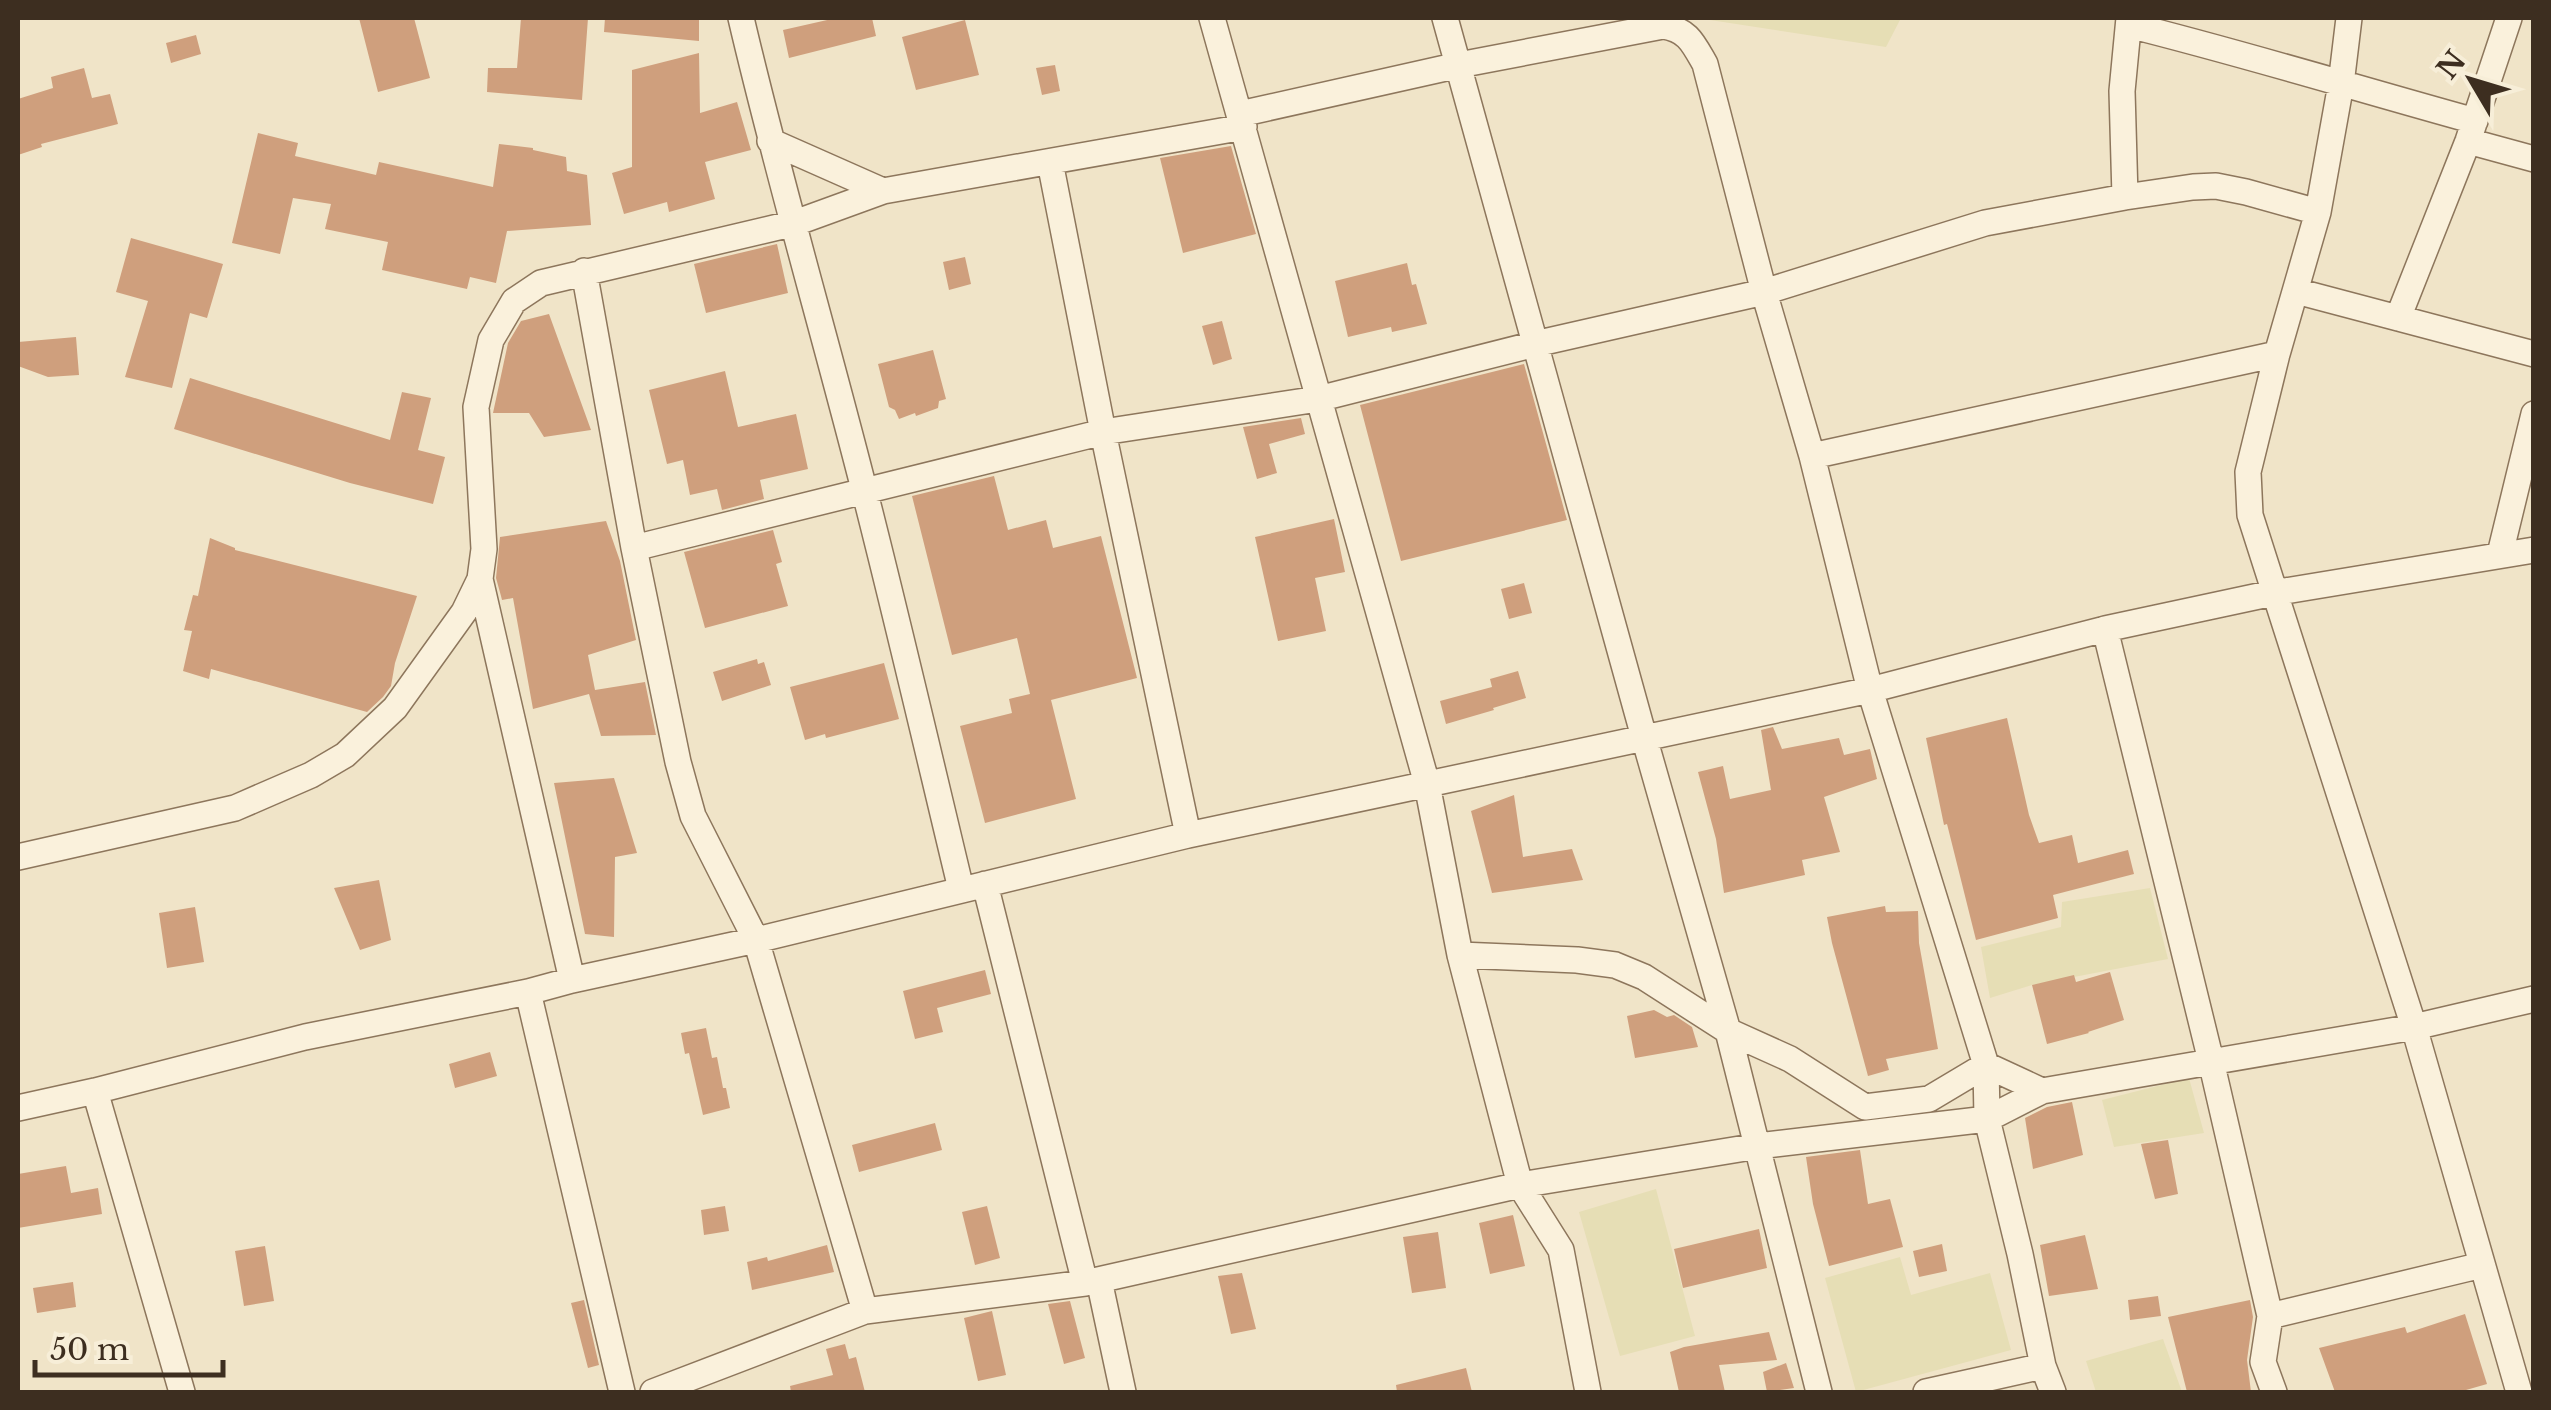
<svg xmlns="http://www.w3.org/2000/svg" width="2551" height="1410" viewBox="0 0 2551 1410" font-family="'Libre Baskerville',serif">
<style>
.farmland{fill:#e6deb5}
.building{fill:#cf9f7d}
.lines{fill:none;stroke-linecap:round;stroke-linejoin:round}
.street-casing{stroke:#8d765c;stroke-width:28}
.street{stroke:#faf1dc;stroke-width:25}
</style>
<rect width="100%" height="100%" fill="#f0e4c8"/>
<path class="farmland" d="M1697,18H1901L1886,47Z
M2150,888L2168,959L2032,985L1990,998L1981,947L2061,927L2062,902Z
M2189,1078L2204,1133L2114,1147L2102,1100Z
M1656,1189L1695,1336L1620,1356L1579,1212Z
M1900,1257L1911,1295L1990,1273L2011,1350L1856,1392L1825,1278Z
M2163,1339L2182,1392H2096L2086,1361Z"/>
<path class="building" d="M359,18H414L430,78L378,92Z
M521,18H588L582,100L487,92L488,68H517Z
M605,18H699V41L604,32Z
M836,18H872L876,36L789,58L783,30Z
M965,20L979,75L916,90L902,37Z
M196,35L201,54L171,63L166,43Z
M699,53L700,113L737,102L751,150L705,162L715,199L669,212L667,202L624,214L612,173L632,167V70Z
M1055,65L1060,91L1042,95L1036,68Z
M84,68L92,98L110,94L118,124L41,144L42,147L18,155V99L53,88L51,77Z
M258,133L298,143L295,156L376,175L379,162L493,187L499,144L533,148V150L566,157L567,171L587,175L591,225L507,231L496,283L470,277L467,289L382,270L388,242L325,229L331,204L293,198L280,254L232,243Z
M1231,146L1256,234L1183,253L1160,158Z
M131,238L223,264L207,318L190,313L172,388L125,377L148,301L116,292Z
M777,244L788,293L706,313L694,264Z
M965,257L971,284L949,290L943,262Z
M1407,263L1412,285L1416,284L1427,324L1392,332L1391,327L1348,337L1335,281Z
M549,314L591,430L544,437L529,413H493L508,343L521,321Z
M1222,321L1232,359L1213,365L1202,326Z
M76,337L79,375L48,377L18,366V342Z
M933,350L946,399L939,401L938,408L916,416L915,413L899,419L895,410L889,407L878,364Z
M1524,364L1567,520L1401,561L1360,405Z
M725,371L738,427L796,414L808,469L760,480L764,499L722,510L717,489L690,495L683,460L667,464L649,390Z
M190,378L390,440L402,392L431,398L418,450L445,457L433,504L350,483L174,429Z
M1301,418L1305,434L1269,444L1277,473L1257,479L1243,427Z
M994,476L1008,530L1046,520L1053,548L1101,536L1137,678L1051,700L1076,799L985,823L960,726L1012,713L1009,699L1030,694L1017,638L952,655L912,496Z
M1334,519L1345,572L1315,578L1326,631L1278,641L1255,537Z
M606,521L620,561L636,640L588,655L595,690L645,682L656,735L601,736L589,694L533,709L513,598L502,600L501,596L496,578L500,537Z
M773,530L782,562L776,564L788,606L705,628L684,552Z
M210,538L235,548V550L417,596L395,663L391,686L383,697L367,712L211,669L209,679L183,671L192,631L184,630L193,595L198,596Z
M1524,583L1532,613L1509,619L1501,589Z
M757,659L758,664L764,662L771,685L722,701L713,672Z
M884,663L899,719L826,738L825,734L805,740L790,687Z
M1518,671L1526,698L1493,708L1494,710L1446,724L1440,701L1492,687L1490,679Z
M2007,718L2029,815L2039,843L2072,835L2078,863L2128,850L2134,874L2053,895L2058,918L1976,940L1947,824L1944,825L1926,738Z
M1773,727L1782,749L1839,738L1844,755L1870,749L1877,779L1824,797L1840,852L1802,860L1805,875L1724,893L1716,839L1698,772L1723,766L1730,799L1771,790L1761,730Z
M614,778L637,853L615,857L614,937L585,934L554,783Z
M1514,795L1523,857L1572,849L1583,880L1492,893L1471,811Z
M379,880L391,940L360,950L334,888Z
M1885,906L1886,912L1918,911L1919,943L1938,1049L1886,1059L1889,1070L1868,1076L1832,943L1827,917Z
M195,907L204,962L167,968L159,913Z
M985,970L991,994L937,1008L943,1032L915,1039L903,991Z
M2110,972L2124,1020L2088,1032L2089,1033L2047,1044L2032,985L2074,975L2076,982Z
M1654,1010L1667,1017L1674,1015L1692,1027L1698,1047L1635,1058L1627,1016Z
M706,1028L712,1058L717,1057L723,1088H726L730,1108L703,1115L689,1053L685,1054L681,1033Z
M490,1052L497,1076L455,1088L449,1064Z
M2072,1102L2083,1155L2033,1169L2025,1118L2047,1107Z
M935,1123L942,1150L859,1172L852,1145Z
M2168,1140L2178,1194L2155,1199L2141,1144Z
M1860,1150L1868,1204L1890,1199L1903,1247L1829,1266L1813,1204L1806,1157Z
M66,1166L71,1193L98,1188L102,1214L18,1228V1174Z
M725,1206L729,1231L704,1235L701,1210Z
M987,1206L1000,1258L975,1265L962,1212Z
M1513,1215L1525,1266L1490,1274L1479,1223Z
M1759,1229L1767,1268L1683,1288L1674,1249Z
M1438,1232L1446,1288L1412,1293L1403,1237Z
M2085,1235L2098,1289L2049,1296L2040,1245Z
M1942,1244L1947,1271L1919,1277L1913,1251Z
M827,1245L834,1272L752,1290L747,1262L767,1257L768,1261Z
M265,1246L274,1301L244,1306L235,1251Z
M1242,1273L1256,1329L1231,1334L1218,1276Z
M73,1282L76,1307L37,1313L33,1288Z
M2158,1296L2161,1316L2130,1320L2128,1300Z
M584,1300L599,1365L588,1368L571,1303Z
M2250,1300L2253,1317L2247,1360L2251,1392H2187L2168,1317Z
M1070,1301L1085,1358L1064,1364L1048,1304Z
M992,1311L1006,1375L978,1381L964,1318Z
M2465,1314L2487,1384L2459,1392H2335L2319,1348L2405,1327L2407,1333Z
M1769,1332L1777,1360L1719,1365L1725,1392H1679L1670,1352L1684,1347Z
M845,1344L849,1359L856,1357L865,1392H791L790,1386L833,1375L826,1349Z
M1786,1363L1794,1388L1767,1392L1763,1372Z
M1466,1368L1472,1392H1397L1396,1385Z"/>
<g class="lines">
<g class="street-casing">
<path id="street" d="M741,18C778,176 824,332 864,489C898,622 929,756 961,889
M1212,18L1427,784L1460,955L1520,1185L1561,1250L1588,1392
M1445,18L1644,737L1728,1031L1819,1392
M2349,18L2341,84L2318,212L2277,354L2248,472L2250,515L2414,1027L2519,1392
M2129,25C2245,54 2359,89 2475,121
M1240,114L1459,65L1663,26C1688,30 1693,43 1705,64L1764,292L1812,456L1870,690L1986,1065L1987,1119L2020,1254L2043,1366L2053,1392
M770,141L883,191
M2468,141L2534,159
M1050,162L1103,432L1188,835
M2125,197L2122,91L2129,18
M584,271L634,548L678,762L693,816L756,940L865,1311
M2296,291L2534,354
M2398,318L2468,141L2509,18
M1812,456L2277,354
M634,548L1103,432L1318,399L1535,344L1764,292L1985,223L2125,197L2193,187L2216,186L2246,192L2318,212
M2500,554L2534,414
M480,579L572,980
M2105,629L2211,1061L2270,1316L2263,1362L2274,1392
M18,857L235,808L311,775L345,755L395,708L464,612L480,579L484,549L476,407L491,340L514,301L541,283L795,223L883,191L1244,127
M985,884L1085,1283
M1460,955L1577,960L1615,965L1644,977L1728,1031L1790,1059L1865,1107L1929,1099L1986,1065L2042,1091
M528,992L622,1392
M95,1091L182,1392
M18,1108L95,1091L305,1037L528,992L572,980L756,940L1188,835L1870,690L2105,629L2273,593L2534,550
M1099,1280L1123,1392
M2270,1316L2482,1265
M653,1392L865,1311L1085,1283L1520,1185L1758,1146L1987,1119L2042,1091L2414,1027L2534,999
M1926,1392L2043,1366"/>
</g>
<use href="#street" class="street"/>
</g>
<rect width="2551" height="1410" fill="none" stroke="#3d2e20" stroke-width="40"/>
<g transform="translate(2471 80) rotate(308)" stroke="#f7eed8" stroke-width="8" paint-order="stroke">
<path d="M0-8L18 38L0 25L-18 38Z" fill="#3d2e20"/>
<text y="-15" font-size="28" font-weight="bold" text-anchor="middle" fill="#3d2e20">N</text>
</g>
<path d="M35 1360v15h188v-15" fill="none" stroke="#3d2e20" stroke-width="5"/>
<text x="50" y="1360" font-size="30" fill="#3d2e20" stroke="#f7eed8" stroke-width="8" paint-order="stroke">50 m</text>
</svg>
